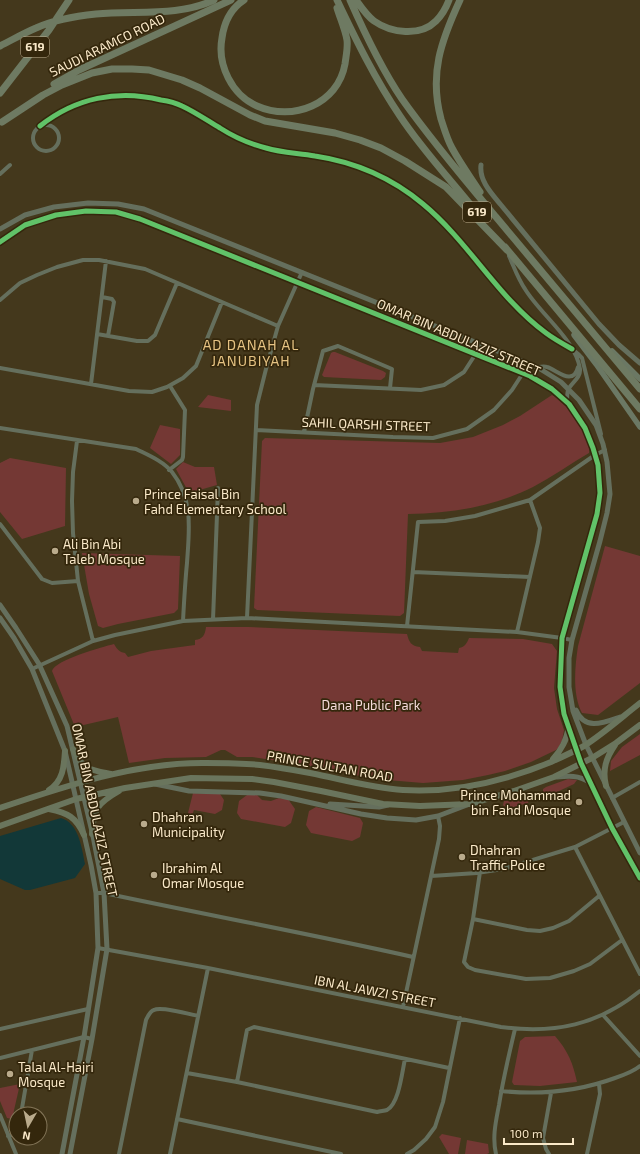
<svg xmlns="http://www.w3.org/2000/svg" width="640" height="1154" viewBox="0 0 640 1154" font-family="'Exo 2',sans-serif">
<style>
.green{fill:#743834}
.water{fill:#123838}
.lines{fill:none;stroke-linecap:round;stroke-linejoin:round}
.minor{stroke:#656f5d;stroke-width:4}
.tertiary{stroke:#656f5d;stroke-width:5}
.secondary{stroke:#6b7864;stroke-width:5.5}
.primary{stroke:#6a755d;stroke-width:6}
.motorway{stroke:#6e7a62;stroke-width:7}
.cycleway-casing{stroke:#34270c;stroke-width:8}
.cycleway{stroke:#61c268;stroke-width:5}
.poi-dot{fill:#baab8c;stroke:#34270c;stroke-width:1.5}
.labels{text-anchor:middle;stroke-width:3.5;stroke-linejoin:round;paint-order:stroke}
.shield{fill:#34270c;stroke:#bfaf90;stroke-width:1}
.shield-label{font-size:12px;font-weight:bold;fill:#fae9c9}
.street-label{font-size:13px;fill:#fae9c9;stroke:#34270c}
.poi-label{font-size:13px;fill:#fae9c9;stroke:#34270c;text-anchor:start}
.park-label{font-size:13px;fill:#f4dad9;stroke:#34270c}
.neighbourhood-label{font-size:14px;letter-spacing:1px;fill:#e6c383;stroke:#34270c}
</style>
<rect width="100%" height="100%" fill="#44381c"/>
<path class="green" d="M333,352H335L383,371L386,373L385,377L381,380L324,377L322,375L331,353Z
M208,395L231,400V411L198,407Z
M552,395C566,402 592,437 589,453C570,464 552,477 533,487C493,507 453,513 408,514L404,613L400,616L257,610L254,608L262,441L265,438L440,443L473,437L503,425L520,416Z
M160,425L180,429V455L171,464L150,448Z
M10,458L66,468L65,526L22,539L0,512V463Z
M183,462L195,467H214L217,485L189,493L176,469Z
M605,546L640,556V683L598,715L582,713C572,694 575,666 578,646Z
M82,553L180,556L178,609L174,613L118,624L103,628L98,626L89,594Z
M206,627H248L407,634C409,642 411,646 420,647L422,651L458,653L459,648C465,647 467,643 469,638L523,639L552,644L557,651L554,688L557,709L564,730L562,741L558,748L556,750L531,762L505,771L488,775L463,780L423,783L375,779L310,766L252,757H237L225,750H221L206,757L165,758L129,763L118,717L75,727L52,671C55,660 102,647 114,644C117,649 119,652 125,653L128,657L151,651L195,645V640C203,639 205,635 206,627Z
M640,734V755L610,771L611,761L622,747Z
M568,779L577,780L574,784L546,797L543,792V789L546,787Z
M193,793L220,794L224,800L222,810L215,814L194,810L191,818L187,817Z
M247,795H257L262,800L271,801L279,798L288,799L295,809L291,823L285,827L241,819L237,813L239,801Z
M525,795H528L530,798L528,803L507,809L503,805L504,801L514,799Z
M316,807L360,818L363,823L360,837L352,841L311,833L306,825L309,811Z
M555,1036C568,1051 573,1063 577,1082L540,1086L514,1085L512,1082L520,1041L525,1037Z
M20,1084L12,1119L7,1118L0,1101V1088Z
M442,1134L461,1138L458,1154H449L439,1137Z
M467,1140L488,1144L489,1153L487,1154H465Z"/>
<path class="water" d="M61,818C79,823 82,849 85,864L75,878L30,890H25L0,879V836Z"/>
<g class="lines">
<path class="minor" d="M33 138a13 13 0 1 1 26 0a13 13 0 1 1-26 0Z
M40,126C75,99 118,89 161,99C168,101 176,103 182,106C196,112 208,121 221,129C235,137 249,143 265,148C281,153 299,153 315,156C348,161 380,173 407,192C437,213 461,241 484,269C499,287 513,305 531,321C540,329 549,336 559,342C568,347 576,350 582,358L601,434
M0,174L10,165
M509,256C514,267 518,279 525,289C540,314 576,340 580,369C581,378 571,383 568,390C567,394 567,399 567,403
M102,297L112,299L114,302L108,336
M0,300L20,283L37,275L57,267L83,260H99L145,269L278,326
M97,334L137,341H148L155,335L177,283
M537,367C541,367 544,366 547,367C557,370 573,387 578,367
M0,368L129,391L152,392L167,387L183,378L196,366L222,302
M91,384L106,261
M314,385L421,390L444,385L464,372L482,344
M0,428L136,449C148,455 163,461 172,472C194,500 189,531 187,563C185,583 184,602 183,621
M256,430L393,437L433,438L467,429L494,410L512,390L523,373
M304,432L313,389L323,351L338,346L392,369L390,388
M77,441L73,472L72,501L73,533L78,581L93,641
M169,470L182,460L183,457L185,410L170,386
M0,524L42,579L52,583L78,581
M413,572L530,577
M247,618L257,405L266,369L278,326L302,272
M213,620L218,488
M407,626L418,522L445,521L475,516L530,500L595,455L605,450
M517,632L538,542L540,528L530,500
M32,669L93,641L115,635L183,621L247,618L517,632L562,638L572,640
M612,798L640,782
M575,847L640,974
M480,872L473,919L464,962L468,967L475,970L526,979L550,978L574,971L590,964L622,940
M431,876L477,873L503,869L575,847L624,822
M96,893H104C207,915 311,934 413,957
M473,919L527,930L540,931L553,928L569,921L599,896
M98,948L208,968L501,1027C555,1034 598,1025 640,991
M403,1007L439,839L440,826L438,816
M603,1015L640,1056
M0,1029L88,1009
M0,1058L84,1037L92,1039
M187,1073L237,1082L377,1112C380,1111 384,1111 387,1110C399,1104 402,1072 405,1059
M237,1082L247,1030L254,1027L449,1068
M501,1091C541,1095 577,1092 615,1078C624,1075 633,1072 640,1066
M21,1114L32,1050
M0,1115L16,1154
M177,1119L341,1154
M8,1136L14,1134L16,1131
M119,1154L146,1020C148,1016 150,1011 154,1010C161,1006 189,1014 198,1016
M170,1154L208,968
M407,1154L414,1150L426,1139L435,1127L443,1102L460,1018
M496,1154C492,1137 496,1121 499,1105C503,1079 509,1054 515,1029
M549,1154L546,1149L543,1138L551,1093
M587,1154L600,1094L599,1084"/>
<path class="tertiary" d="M481,165C479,181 492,194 501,205L599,324L619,345L640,363
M0,229L25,215L54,207L88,203L118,204L144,209L537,367L561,382L579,400L596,425L603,444L607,462L610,494L607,513L600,541L572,640L569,658V687L573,711L586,745L640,853
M0,242L25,225L56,215L86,211L116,212L140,219L530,376L552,389L569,404L585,428L593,448L598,465L600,493L597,514L562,638L560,687L564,714L581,763L612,828L640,878
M0,605L16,628L39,664L67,726L93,836L104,893L107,949L92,1039L70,1154
M0,618L14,638L32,669L65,751L91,865L96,893L98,948L84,1037L62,1154
M576,710C585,731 603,723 620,717
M557,777C568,776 579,775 589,782
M155,784L189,791L260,793L281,796L361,814L387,818L416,820L438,816L467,805
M330,804L379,807L388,805"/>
<path class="secondary" d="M574,335L596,364L640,427
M612,351L640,379"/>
<path class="primary" d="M73,749C83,770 90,770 111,774
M553,759C562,749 566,741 569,727
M606,786C602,770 606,758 615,745
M49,790C63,781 64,767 65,751
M0,808C65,786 137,762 206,763C224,763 243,763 260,765C277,767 294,770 310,773C341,779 371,788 403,790C453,793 505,781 551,762C562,757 573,752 584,746C604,733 622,717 640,703
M49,809C68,813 76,817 84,835
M0,826L76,799L125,788L191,778L252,779L274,782L321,791L383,804L420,806L470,804L514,791L554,777L592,758L616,743L640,725
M92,834C93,809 98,803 119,791"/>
<path class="motorway" d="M244,0C230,9 224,23 222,38C217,65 232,95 257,106C293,122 338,104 345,64C346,56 348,48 347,40C345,29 340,18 337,8
M337,0C356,40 375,79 400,116C423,151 452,181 478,214
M350,0C365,34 381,68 402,99C431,140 464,179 496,217C544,275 592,332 640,389
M356,0C361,7 367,16 374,21C391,33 420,37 436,21C442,15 446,8 449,0
M460,0C441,41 429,74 441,119C444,128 447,139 452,148C460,163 471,178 480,192
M0,46C12,40 24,33 36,28C54,20 76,16 96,14C135,10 178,17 214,0
M54,84L79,70L231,0
M0,93L49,30L69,0
M2,122L43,95L62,85L92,73L112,69H132L149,70L182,80L200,88L250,115L265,121L335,133L360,140L381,148L405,161L446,187L507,250
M505,247L640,409"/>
<g class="cycleway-casing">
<path id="cycleway" d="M40,126C75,98 118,89 161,100C168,101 176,103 182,106C195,112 208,121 220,128C234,137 250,144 266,148C282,153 299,153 315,156C355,162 392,178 423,204C469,242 498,298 546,333C554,339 563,344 572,349
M0,242L25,225L56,215L86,211L116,212L140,219L530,376L552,389L569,404L585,428L593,448L598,465L600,493L597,514L562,638L560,687L564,714L581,763L612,828L640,878"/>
</g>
<use href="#cycleway" class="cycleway"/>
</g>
<g class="poi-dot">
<circle cx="136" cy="501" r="4"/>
<circle cx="55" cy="551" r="4"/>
<circle cx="579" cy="802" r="4"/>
<circle cx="144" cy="824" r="4"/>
<circle cx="462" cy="857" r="4"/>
<circle cx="154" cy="875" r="4"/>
<circle cx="10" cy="1074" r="4"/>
</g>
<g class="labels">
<g class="shield">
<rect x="21" y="37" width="28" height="20" rx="3"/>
<rect x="463" y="202" width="28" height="20" rx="3"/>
</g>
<g class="shield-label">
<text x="35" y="51">619</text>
<text x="477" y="216">619</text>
</g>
<g class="street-label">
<text transform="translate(107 45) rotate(-26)" y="5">SAUDI ARAMCO ROAD</text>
<text transform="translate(459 337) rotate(23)" y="5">OMAR BIN ABDULAZIZ STREET</text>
<text transform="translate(366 424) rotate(2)" y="5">SAHIL QARSHI STREET</text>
<text transform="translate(330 766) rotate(10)" y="5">PRINCE SULTAN ROAD</text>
<text transform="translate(95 810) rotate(78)" y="5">OMAR BIN ABDULAZIZ STREET</text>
<text transform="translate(375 991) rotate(11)" y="5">IBN AL JAWZI STREET</text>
</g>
<g class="poi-label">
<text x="144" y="499">Prince Faisal Bin<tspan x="144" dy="15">Fahd Elementary School</tspan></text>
<text x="63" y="549">Ali Bin Abi<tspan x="63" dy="15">Taleb Mosque</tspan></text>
<text x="571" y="800" text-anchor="end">Prince Mohammad<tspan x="571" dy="15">bin Fahd Mosque</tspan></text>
<text x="152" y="822">Dhahran<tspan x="152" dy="15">Municipality</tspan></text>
<text x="470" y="855">Dhahran<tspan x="470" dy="15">Traffic Police</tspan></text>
<text x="162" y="873">Ibrahim Al<tspan x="162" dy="15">Omar Mosque</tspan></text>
<text x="18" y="1072">Talal Al-Hajri<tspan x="18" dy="15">Mosque</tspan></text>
</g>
<g class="park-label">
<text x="371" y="710">Dana Public Park</text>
</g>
<g class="neighbourhood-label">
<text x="251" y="350">AD DANAH AL<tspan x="251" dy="16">JANUBIYAH</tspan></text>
</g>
</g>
<g transform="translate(28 1126) rotate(189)"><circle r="19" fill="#34270c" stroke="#837558"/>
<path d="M0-3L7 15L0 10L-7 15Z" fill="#baab8c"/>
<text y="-6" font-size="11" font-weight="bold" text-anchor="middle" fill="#fae9c9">N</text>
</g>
<path d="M504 1138v6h69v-6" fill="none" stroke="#fae9c9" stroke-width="2"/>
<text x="510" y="1138" font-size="12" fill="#fae9c9" stroke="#34270c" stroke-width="3" paint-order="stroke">100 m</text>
</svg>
